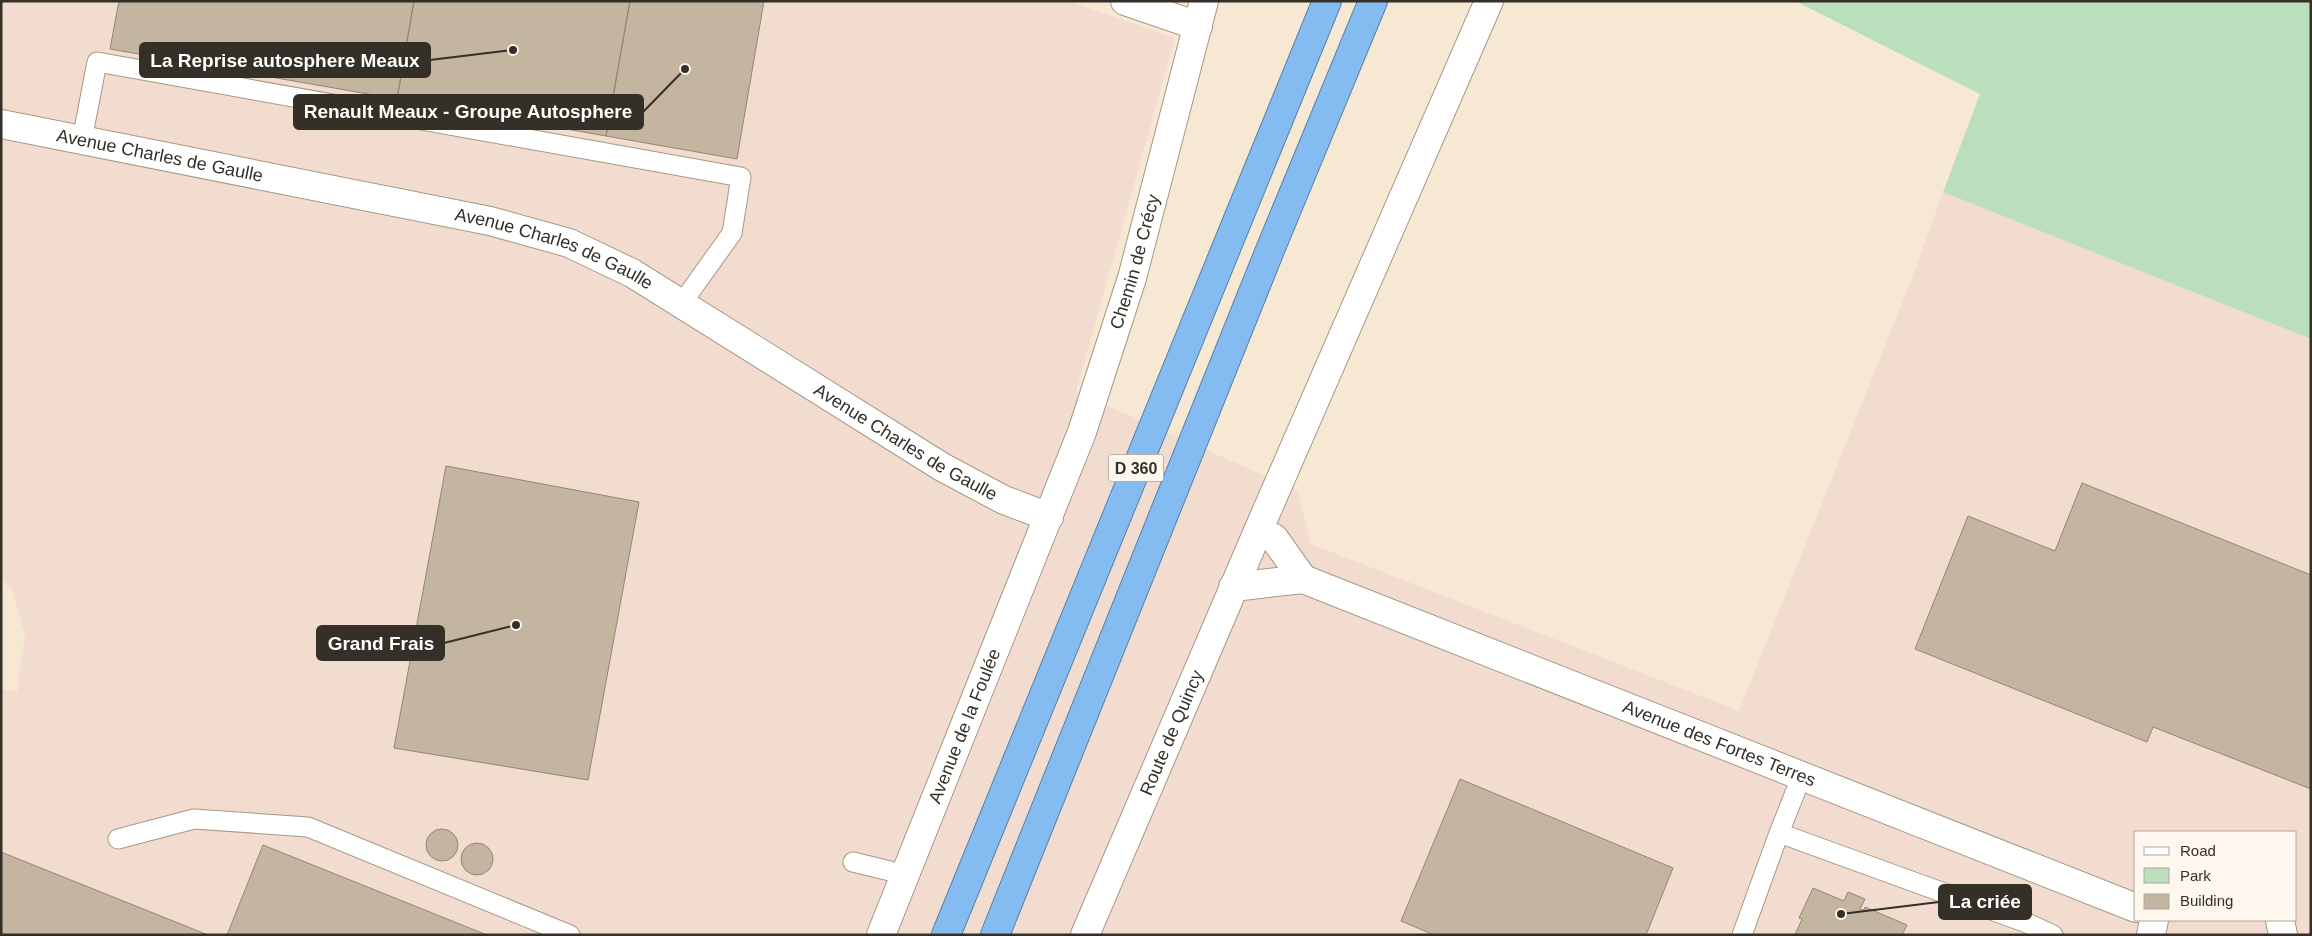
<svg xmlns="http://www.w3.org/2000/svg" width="2312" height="936" viewBox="0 0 2312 936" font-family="Helvetica,sans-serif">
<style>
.commercial{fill:#f2dccf;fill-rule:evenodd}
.green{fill:#bbdebd}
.building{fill:#c3b5a0;stroke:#938672}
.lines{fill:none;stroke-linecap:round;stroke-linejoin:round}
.service-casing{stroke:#a69884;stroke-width:21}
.minor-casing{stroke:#a69884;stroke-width:30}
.tertiary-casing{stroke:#a69884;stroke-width:30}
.trunk-casing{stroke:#5480a9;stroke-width:30}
.service{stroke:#fff;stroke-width:19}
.minor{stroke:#fff;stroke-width:28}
.tertiary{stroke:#fff;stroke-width:28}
.trunk{stroke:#84bcf2;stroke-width:28}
.labels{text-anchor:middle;stroke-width:4;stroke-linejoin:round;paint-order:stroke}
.shield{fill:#fdf7ee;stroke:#706b63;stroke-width:1}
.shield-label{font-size:16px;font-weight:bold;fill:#342f27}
.street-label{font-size:18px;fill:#342f27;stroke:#fdf7ee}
.leader{fill:none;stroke:#342f27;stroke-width:2}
.callout-dot{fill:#342f27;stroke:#fdf7ee;stroke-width:2}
.callout{fill:#342f27;stroke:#342f27;stroke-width:2}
.callout-label{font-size:19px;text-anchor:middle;font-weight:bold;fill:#fff}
</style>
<rect width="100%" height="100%" fill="#f7e8d3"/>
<path class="commercial" d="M1,1H1068L1175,38L1076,392L1297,490L1311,544L1739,711L1911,281L1943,192L2311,339V935H1V689L17,692L25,633L11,588L1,580ZM2136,832H2296V920H2136Z"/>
<path class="green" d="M1795,1H2311V339L1943,192L1980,94Z"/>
<path class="building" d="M119,1H414L397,99L110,49Z
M414,1H630L606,136L397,99Z
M630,1H764L737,159L606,136Z
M446,466L639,502L588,780L394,748Z
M2082,483L2311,575V789L2153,727L2147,742L1915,649L1968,516L2055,551Z
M1460,779L1673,868L1646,935H1434L1401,921Z
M426 845a16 16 0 1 1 32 0a16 16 0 1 1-32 0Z
M461 859a16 16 0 1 1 32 0a16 16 0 1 1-32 0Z
M263,845L487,935H227Z
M1,852L208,935H1Z
M1813,888L1844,901L1848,892L1865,899L1860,909L1864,910L1865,907L1907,925L1902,935H1795L1802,919L1799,918Z"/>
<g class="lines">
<g class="service-casing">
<path id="service" d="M82,140L97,62L741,177L732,233L682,303
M1779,833L1802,775
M118,839L194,819L308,827L570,935
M853,862L890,871L905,877
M1742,935L1779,833L2027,923L2053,935"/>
</g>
<g class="minor-casing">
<g id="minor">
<path d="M1125,1L1198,26"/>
<path id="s1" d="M1,124L490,221L569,243L632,273L942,467L1004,500L1049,517"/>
<path d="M1258,531L1274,538L1303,579"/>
<path id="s2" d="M1233,587L1303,579L2136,908"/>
<path d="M2280,920L2283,935"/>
<path id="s3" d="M881,935L1082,432L1132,278L1204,1"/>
<path d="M2151,935L2154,920"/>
</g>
</g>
<g class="tertiary-casing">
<g id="tertiary">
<path id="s4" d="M1085,935L1258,531L1489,1"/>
</g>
</g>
<g class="trunk-casing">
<path id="trunk" d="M946,935L1327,1
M995,935L1270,250L1373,1"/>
</g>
<use href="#service" class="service"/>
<use href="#minor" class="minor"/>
<use href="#tertiary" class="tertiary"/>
<use href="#trunk" class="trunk"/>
</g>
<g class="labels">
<rect class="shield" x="1108.5" y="454.5" width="55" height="27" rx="4"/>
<g class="shield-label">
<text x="1136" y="474">D 360</text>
</g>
<g class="street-label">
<text dy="6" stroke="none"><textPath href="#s1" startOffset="162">Avenue Charles de Gaulle</textPath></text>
<text dy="6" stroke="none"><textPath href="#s1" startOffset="568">Avenue Charles de Gaulle</textPath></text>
<text dy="6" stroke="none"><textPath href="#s3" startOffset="720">Chemin de Crécy</textPath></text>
<text dy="6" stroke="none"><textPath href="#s1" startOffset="972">Avenue Charles de Gaulle</textPath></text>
<text dy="6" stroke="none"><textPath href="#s3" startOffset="225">Avenue de la Foulée</textPath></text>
<text dy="6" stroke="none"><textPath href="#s4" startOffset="220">Route de Quincy</textPath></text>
<text dy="6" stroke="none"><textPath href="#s2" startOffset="518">Avenue des Fortes Terres</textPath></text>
</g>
</g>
<path class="leader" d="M513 50L430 60M685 69L643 112M516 625L444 643M1841 914L1939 902"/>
<g class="callout-dot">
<circle cx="513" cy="50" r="5"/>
<circle cx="685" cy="69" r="5"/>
<circle cx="516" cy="625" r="5"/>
<circle cx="1841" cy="914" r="5"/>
</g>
<g class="callout">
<rect x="140" y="43" width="290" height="34" rx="5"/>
<rect x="294" y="95" width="349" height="34" rx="5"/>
<rect x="317" y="626" width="127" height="34" rx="5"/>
<rect x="1939" y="885" width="92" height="34" rx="5"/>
</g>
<g class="callout-label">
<text x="285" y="67">La Reprise autosphere Meaux</text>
<text x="468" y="118">Renault Meaux - Groupe Autosphere</text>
<text x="381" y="650">Grand Frais</text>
<text x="1985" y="908">La criée</text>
</g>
<rect width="2312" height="936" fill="none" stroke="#342f27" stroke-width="5"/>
<rect x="2134" y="831" width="162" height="90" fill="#fdf7ee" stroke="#ada79e"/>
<rect x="2144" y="847" width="25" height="8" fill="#ffffff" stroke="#ada79e"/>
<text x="2180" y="856" font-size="15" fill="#342f27">Road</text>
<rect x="2144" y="868" width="25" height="15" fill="#bbdebd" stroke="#ada79e"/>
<text x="2180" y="881" font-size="15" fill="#342f27">Park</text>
<rect x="2144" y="894" width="25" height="15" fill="#c3b5a0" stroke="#ada79e"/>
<text x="2180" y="906" font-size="15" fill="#342f27">Building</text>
</svg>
